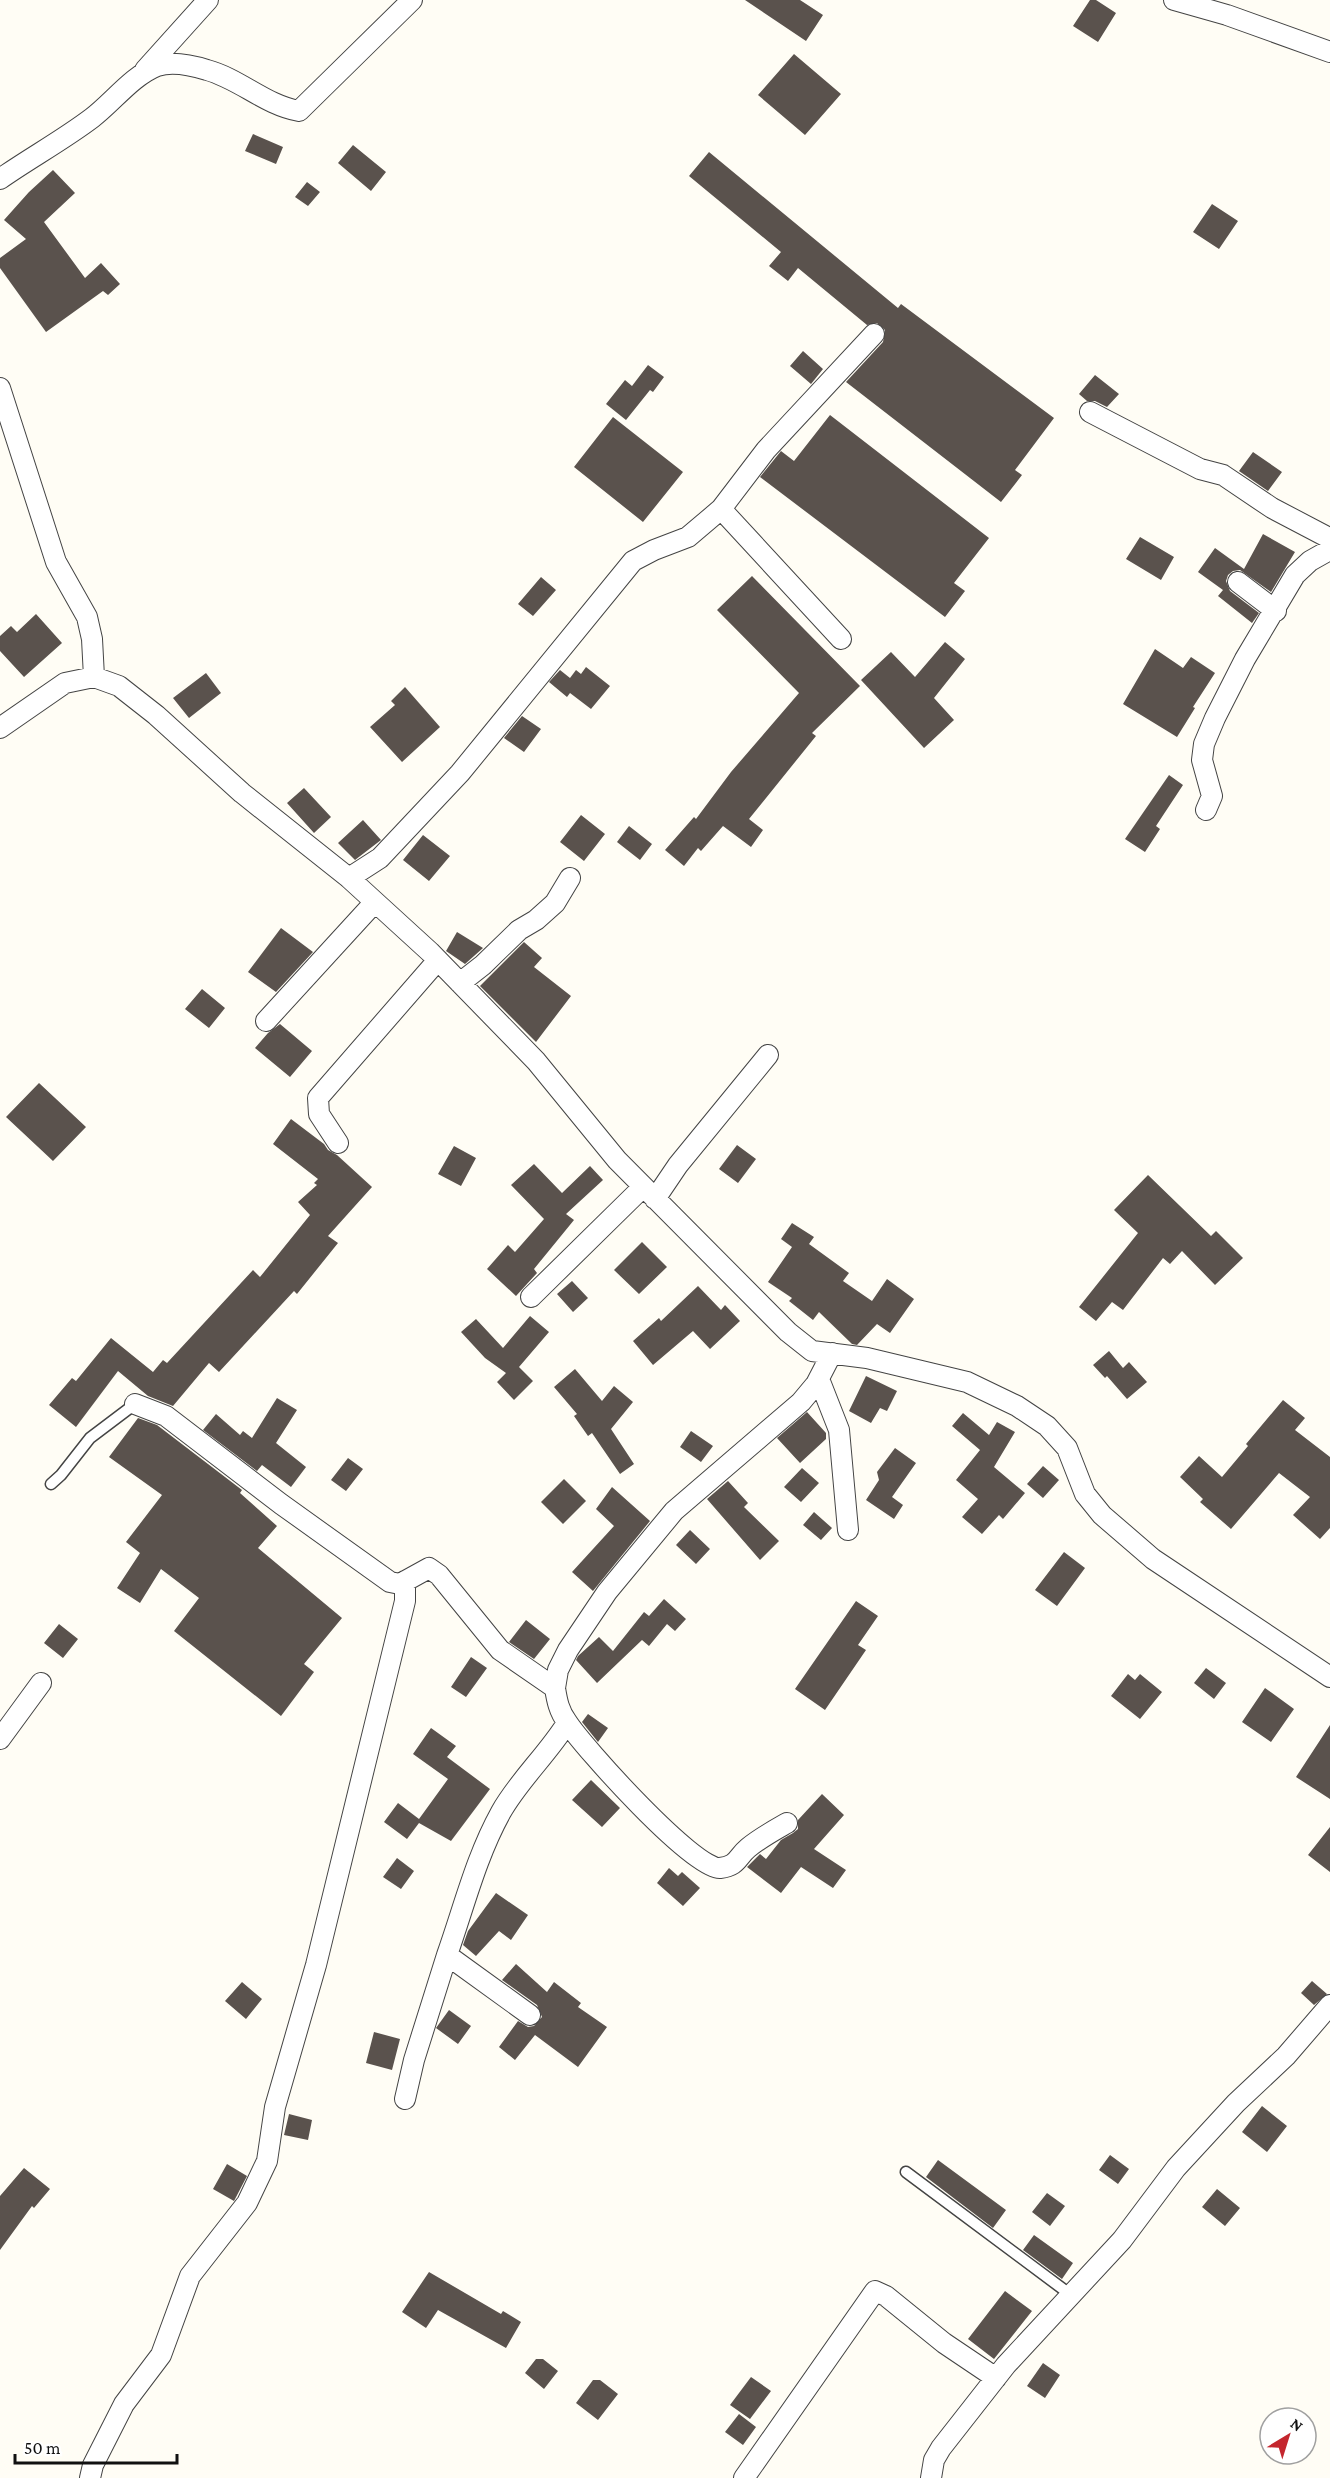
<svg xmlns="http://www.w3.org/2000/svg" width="1330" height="2478" viewBox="0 0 1330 2478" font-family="'Crimson Pro',serif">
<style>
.building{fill:#5a524d}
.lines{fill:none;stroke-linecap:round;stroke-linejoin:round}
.service-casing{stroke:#444;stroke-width:13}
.minor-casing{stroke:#444;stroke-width:22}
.service{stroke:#fff;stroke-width:10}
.minor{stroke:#fff;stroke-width:20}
</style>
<rect width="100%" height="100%" fill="#fffdf5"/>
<path class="building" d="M745,0H800L823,15L806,41Z
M1090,0H1096L1116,13L1098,42L1073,26Z
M794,54L841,94L805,135L758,95Z
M253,134L283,147L276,164L245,151Z
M353,145L386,172L371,191L338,163Z
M709,152L898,308L901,304L1054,418L1015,470L1022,475L1001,502L846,382L883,342L885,330L877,323L867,325L798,268L788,281L769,266L781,252L689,176Z
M53,170L75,193L44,222L85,278L101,263L120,284L108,295L103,291L46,332L0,268V258L26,239L4,220L29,192Z
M307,182L320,192L308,206L295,197Z
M1212,204L1238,221L1219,249L1193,232Z
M803,351L823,369L811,384L790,366Z
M648,365L664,377L653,392L650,390L626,420L606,404L625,380L632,386Z
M1095,375L1119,394L1107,407L1095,401H1087L1079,394Z
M830,415L989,538L954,583L965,591L945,617L760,477L781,451L794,461Z
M613,417L683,472L643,522L574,467Z
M1253,452L1282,472L1268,491L1239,471Z
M1263,534L1295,552L1271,592L1240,570L1233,571L1228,575L1226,581L1230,591L1259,613L1252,623L1218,596L1223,590L1198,572L1215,548L1244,569Z
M1140,537L1174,557L1161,580L1126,559Z
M752,576L860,686L812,733L816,736L749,819L763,830L751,847L723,826L701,851L698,848L684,866L665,850L694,817L696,819L731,772L799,693L717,610Z
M541,577L556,590L533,616L518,604Z
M36,614L62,643L24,677L0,651V636L11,626L17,632Z
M945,642L965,659L934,698L954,720L924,748L861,680L891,652L915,677Z
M1155,649L1183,668L1191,657L1215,673L1193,707L1195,708L1177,737L1123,704Z
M586,667L610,686L591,709L570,693L567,697L549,682L560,670L570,678L576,670L581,674Z
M206,673L221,693L189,718L173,698Z
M405,687L440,727L402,762L370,727L395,705L391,701Z
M522,716L541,729L524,752L504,738Z
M1169,775L1183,785L1156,826L1160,829L1145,852L1125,839Z
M304,788L331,817L314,833L287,803Z
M581,815L605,834L584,861L560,842Z
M363,820L381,840L355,860L338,843Z
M629,826L652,844L640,860L617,842Z
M423,835L450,856L429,881L403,860Z
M281,928L313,952L276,992L248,972Z
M457,932L483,948L465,964L446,951Z
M524,942L542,958L534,967L571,996L536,1042L480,986Z
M202,989L225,1008L209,1028L185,1009Z
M280,1024L312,1051L290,1077L255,1048L268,1033Z
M39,1083L86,1127L53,1161L6,1117Z
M291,1119L324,1144L328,1150L337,1155L372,1187L328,1236L338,1243L297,1294L294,1291L219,1372L209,1363L173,1406L148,1396L118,1371L76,1427L49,1405L72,1378L76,1381L111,1338L153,1372L163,1360L167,1363L253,1270L260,1277L310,1215L298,1202L317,1185L314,1183L318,1179L273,1144Z
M737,1145L756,1159L738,1183L719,1169Z
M454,1146L476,1158L461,1186L438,1174Z
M534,1164L562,1193L590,1166L603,1180L566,1214L574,1220L534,1269L537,1273L516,1296L487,1269L508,1245L515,1252L544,1219L511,1185Z
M1148,1175L1211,1236L1216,1231L1243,1258L1215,1285L1182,1251L1170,1264L1163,1258L1123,1310L1112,1302L1096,1321L1079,1307L1138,1233L1114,1210Z
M792,1223L814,1237L809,1244L849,1273L843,1281L872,1301L887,1279L914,1299L890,1333L877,1324L857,1345L852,1344L819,1312L813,1320L789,1301L792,1298L768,1282L792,1247L781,1239Z
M642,1242L667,1267L639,1294L614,1270Z
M572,1281L588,1298L573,1312L557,1294Z
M698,1286L721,1310L725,1305L740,1321L710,1349L693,1331L653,1365L633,1341L659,1318L661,1321Z
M530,1316L549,1332L519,1367L533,1381L514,1400L497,1382L506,1373L485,1358L461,1332L476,1319L503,1348Z
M1109,1351L1123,1368L1129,1362L1147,1382L1127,1399L1107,1376L1105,1378L1093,1365Z
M575,1369L602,1401L614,1386L633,1402L611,1429L634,1464L620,1474L592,1433L588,1436L574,1416L577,1414L554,1387Z
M866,1376L897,1391L887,1411L880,1408L871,1423L849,1411Z
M277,1398L297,1410L276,1443L306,1467L291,1487L262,1465L257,1471L203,1430L216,1414L240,1435L243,1431L252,1438Z
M1283,1400L1305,1418L1295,1430L1330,1457V1528L1320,1539L1293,1515L1310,1497L1279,1473L1231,1529L1200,1502L1203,1499L1180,1477L1199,1456L1222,1477L1248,1446L1246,1444Z
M807,1412L826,1433V1439L800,1463L777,1438Z
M963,1413L989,1435L997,1422L1015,1432L994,1467L1025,1493L1003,1519L999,1515L982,1534L962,1517L978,1499L956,1480L980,1450L952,1426Z
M138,1418L157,1425L242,1490L240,1493L277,1526L258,1548L342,1618L304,1664L314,1672L281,1716L174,1631L199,1598L161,1569L140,1603L117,1588L140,1553L126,1542L162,1495L109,1457Z
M691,1431L713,1446L701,1462L680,1447Z
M895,1448L916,1463L892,1497L903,1505L894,1519L866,1500L879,1480L877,1472Z
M348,1458L363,1469L346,1491L331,1480Z
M1043,1466L1059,1480L1043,1498L1027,1484Z
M802,1468L819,1483L801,1502L784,1487Z
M564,1479L586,1501L563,1524L541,1502Z
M728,1481L748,1503L744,1507L779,1541L760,1560L707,1499Z
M612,1487L650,1521L593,1591L572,1572L614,1526L596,1509Z
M814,1512L832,1528L821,1540L803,1525Z
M690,1530L710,1549L696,1564L676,1545Z
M1064,1552L1085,1568L1057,1606L1035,1590Z
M664,1599L686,1619L675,1631L667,1624L649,1646L642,1640L597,1683L576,1660L578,1656L599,1637L613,1651L644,1612L649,1616Z
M856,1601L878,1616L858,1645L866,1650L825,1710L795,1689Z
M526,1620L550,1639L534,1659L509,1642Z
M59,1624L78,1639L63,1658L44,1643Z
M471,1657L487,1668L466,1697L451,1687Z
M1206,1668L1226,1683L1214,1699L1194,1683Z
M1128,1674L1135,1680L1140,1674L1162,1692L1140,1719L1111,1696Z
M1265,1688L1294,1709L1271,1742L1242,1722Z
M588,1714L608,1728L598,1742L582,1722Z
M1330,1725V1799L1296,1777Z
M431,1728L456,1746L447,1757L490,1789L451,1841L419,1823L407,1839L384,1822L398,1803L419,1819L448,1779L413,1754Z
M591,1780L620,1808L602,1827L572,1800Z
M822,1794L844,1815L814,1849L846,1870L833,1888L801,1867L781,1893L747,1867L760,1854L766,1859L781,1840L793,1833L798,1829V1820Z
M1330,1827V1872L1308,1855Z
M397,1858L414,1871L401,1889L383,1877Z
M669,1868L678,1876L682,1872L700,1888L683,1906L657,1883Z
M496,1893L528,1915L511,1940L499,1931L476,1956L463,1945L468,1931Z
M516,1964L547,1992L554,1982L581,2003L578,2007L607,2027L578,2067L535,2035L515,2060L499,2047L518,2021L528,2027L534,2026L542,2017L537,2005L502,1980Z
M1312,1981L1327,1994L1314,2005L1301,1993Z
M242,1982L262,1999L246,2019L225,2001Z
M449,2010L471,2026L458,2044L436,2028Z
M374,2032L400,2039L392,2070L366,2063Z
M1262,2106L1287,2126L1267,2152L1242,2132Z
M289,2114L312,2120L308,2140L284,2135Z
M1110,2155L1129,2169L1118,2184L1099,2170Z
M938,2160L1006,2210L993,2228L926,2177Z
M227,2164L247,2176L234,2201L213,2189Z
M24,2168L50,2189L34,2208L32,2206L0,2250V2196Z
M1217,2189L1240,2208L1225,2226L1202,2207Z
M1047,2193L1065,2206L1050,2226L1032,2212Z
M1034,2235L1073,2263L1062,2279L1023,2250Z
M429,2272L501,2314L503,2311L521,2322L506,2348L438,2310L426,2328L402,2312Z
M1005,2291L1032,2311L994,2359L968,2339Z
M536,2359H543L558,2371L544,2389L525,2373Z
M1043,2363L1060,2375L1045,2398L1027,2386Z
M751,2377L771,2391L750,2419L730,2405Z
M593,2380H600L618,2394L598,2420L576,2403Z
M739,2414L756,2427L743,2445L725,2432Z"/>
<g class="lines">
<g class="service-casing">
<path id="service" d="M51,1484L61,1475L90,1438L135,1404
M906,2172L1071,2295"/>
</g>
<g class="minor-casing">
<path id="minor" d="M1174,0L1227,15L1330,52
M145,70L208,0
M0,179C30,158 63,140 92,118C113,102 132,76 157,66C172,61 191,65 207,70C240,79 265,105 299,111L412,0
M0,388L56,562L87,617L92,639L94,677
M1090,412L1200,469L1223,475L1272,508L1329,538
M721,509L841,639
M1238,582L1276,611
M0,728L65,683L94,677L119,686L156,715L242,793L349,878L430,952L536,1061L617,1160L788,1332L812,1351L867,1358L967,1382L1017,1406L1047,1426L1067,1448L1085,1494L1102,1515L1153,1559L1330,1677
M1206,810L1212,796L1202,760L1204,744L1215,718L1245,659L1295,575L1310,561L1326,552
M349,878L380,858L460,773L633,561L654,550L688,537L721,509L766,450L874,334
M460,983L483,965L519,930L536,920L555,903L570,878
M266,1021L374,903
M338,1143L319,1114L318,1098L438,960
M655,1199L678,1165L768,1055
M531,1297L643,1187
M819,1379L839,1430L848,1530
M135,1404L166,1416L281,1504L390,1582L400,1584L429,1568L439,1575L500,1650L555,1688C557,1701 559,1711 567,1722C583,1747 695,1871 720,1868C738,1866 737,1857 748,1848C760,1838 773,1831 787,1823
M555,1688L558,1670L568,1650L607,1592L674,1511L801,1402L816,1384L832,1353
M0,1739L41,1683
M530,2015L447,1955C464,1907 476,1857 501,1812C519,1780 547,1755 567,1723
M405,2099L414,2060L447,1955
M90,2478L93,2465L124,2404L161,2355L190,2276L247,2203L267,2161L275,2107L316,1965L405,1601V1581
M744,2478L875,2291L886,2296L944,2343L996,2378
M931,2478L934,2460L941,2448L1006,2365L1122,2240L1176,2168L1236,2103L1286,2056L1330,2005"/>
</g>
<use href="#service" class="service"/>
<use href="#minor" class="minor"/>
</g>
<g transform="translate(1288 2436) rotate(38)"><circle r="28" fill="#ffffff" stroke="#a0a0a0" stroke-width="1.5"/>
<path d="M0-4.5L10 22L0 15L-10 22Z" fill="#c4262e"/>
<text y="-9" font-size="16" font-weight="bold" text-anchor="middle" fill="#111111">N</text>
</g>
<path d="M15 2454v9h162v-9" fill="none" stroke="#111111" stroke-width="3"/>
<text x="24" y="2454" font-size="18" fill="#111111" stroke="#ffffff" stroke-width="4.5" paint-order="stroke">50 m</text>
</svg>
